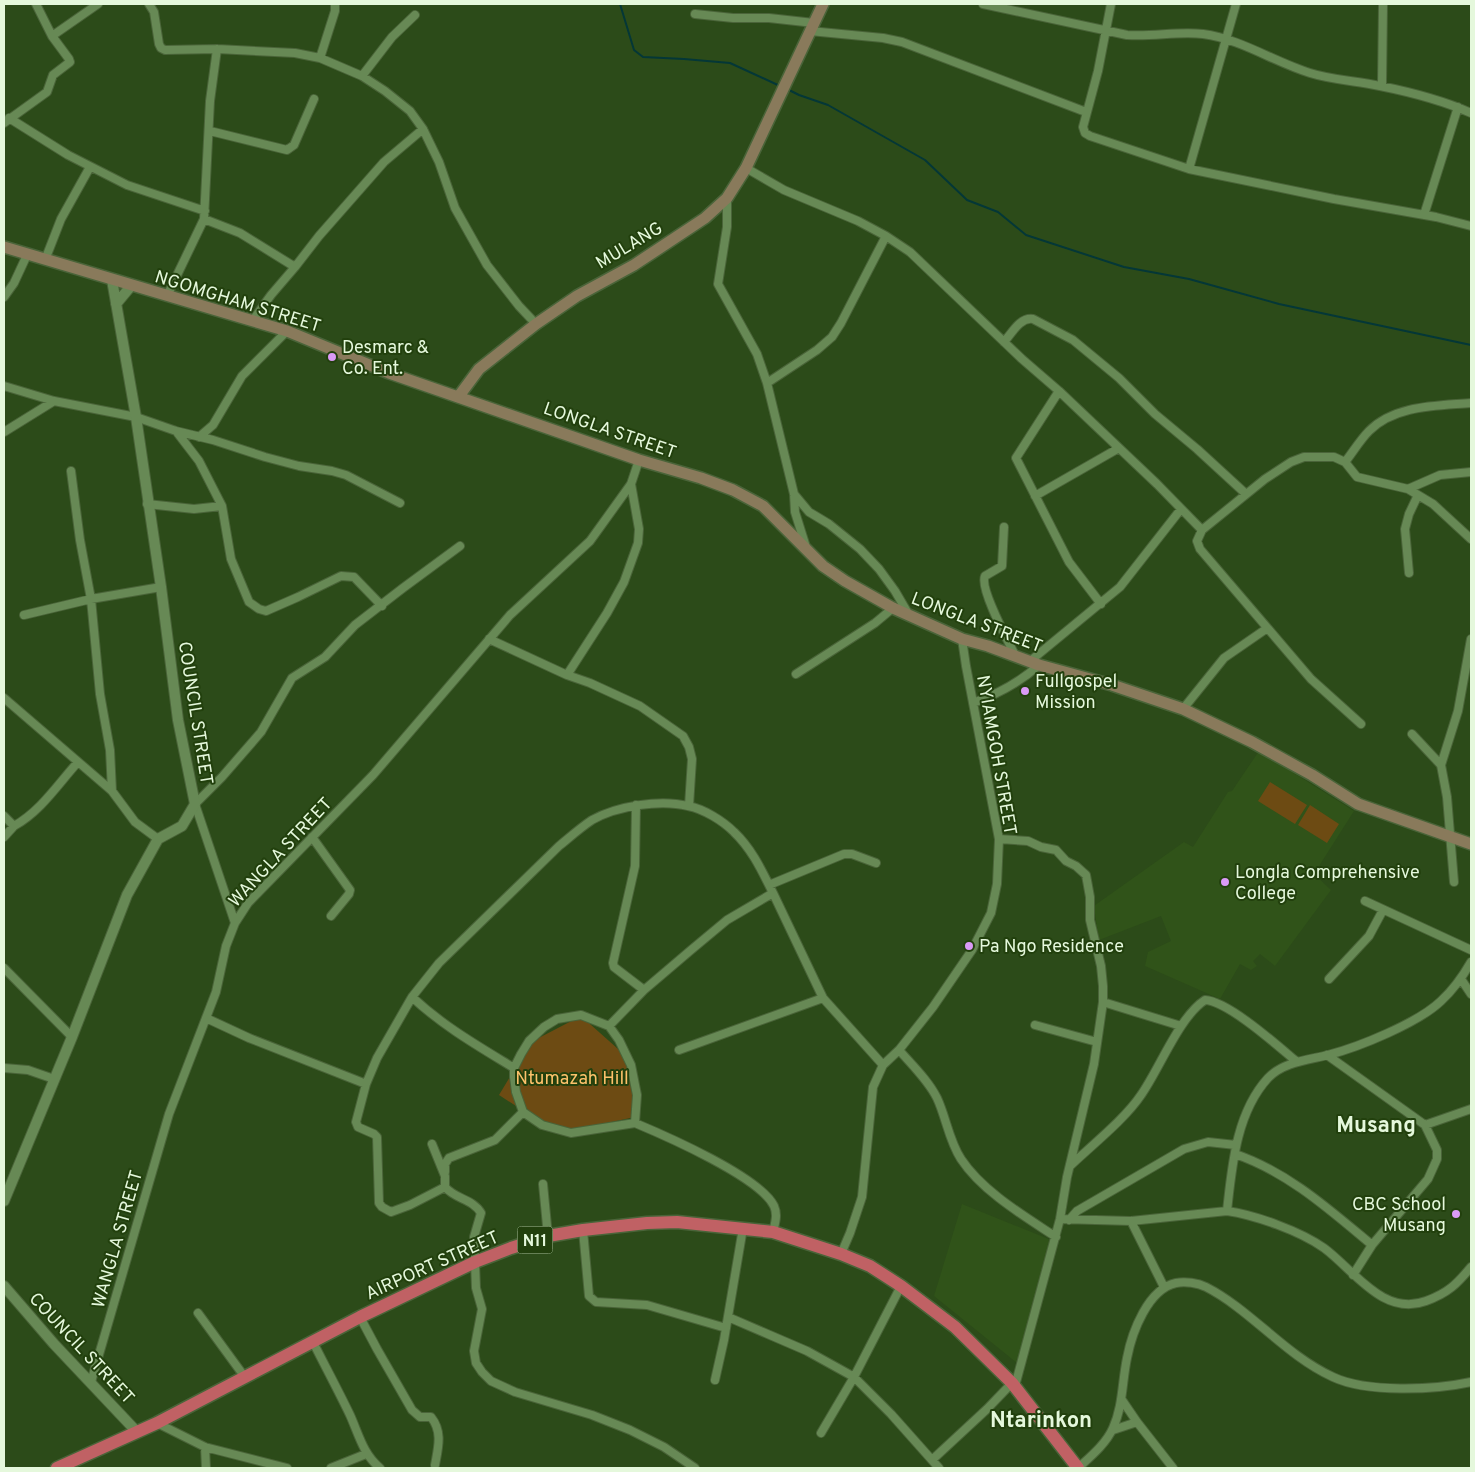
<svg xmlns="http://www.w3.org/2000/svg" width="1475" height="1472" viewBox="0 0 1475 1472" font-family="Overpass,sans-serif">
<style>
.built{fill:#305319}
.green{fill:#6d4b13}
.lines{fill:none;stroke-linecap:round;stroke-linejoin:round}
.stream{stroke:#043737;stroke-width:2}
.minor-casing{stroke:#4a6439;stroke-width:10}
.tertiary-casing{stroke:#4a6439;stroke-width:12}
.secondary-casing{stroke:#4a6439;stroke-width:14}
.trunk-casing{stroke:#4a6439;stroke-width:15}
.minor{stroke:#678955;stroke-width:8}
.tertiary{stroke:#678955;stroke-width:10}
.secondary{stroke:#897a5b;stroke-width:11}
.trunk{stroke:#c06164;stroke-width:12}
.poi-dot{fill:#da9af6;stroke:#22400d;stroke-width:2}
.labels{text-anchor:middle;stroke-width:4;stroke-linejoin:round;paint-order:stroke}
.shield{fill:#22400d;stroke:#aac19e;stroke-width:1}
.shield-label{font-size:16px;font-weight:bold;fill:#e5f8dc}
.street-label{font-size:18px;fill:#e5f8dc;stroke:#22400d}
.poi-label{font-size:18px;fill:#e5f8dc;stroke:#22400d;text-anchor:start}
.park-label{font-size:18px;fill:#fdc16b;stroke:#22400d}
.district-label{font-size:22px;font-weight:bold;fill:#e5f8dc;stroke:#22400d}
</style>
<rect width="100%" height="100%" fill="#2c4b19"/>
<path class="built" d="M1259,751L1354,811L1314,874L1331,890L1275,966L1260,954L1253,961L1257,966L1251,970L1240,964L1220,999L1145,966L1148,952L1171,941L1161,916L1099,940L1095,914L1091,908L1184,842L1193,847L1228,792L1232,791Z
M962,1204L1051,1240L1017,1363L934,1296Z"/>
<path class="green" d="M1270,782L1307,805L1295,824L1258,801Z
M1310,805L1339,824L1327,843L1298,825Z
M581,1016L627,1057L636,1096L635,1117L569,1131L542,1123L499,1095L531,1042Z"/>
<g class="lines">
<path class="stream" d="M620,4L634,50L643,57L684,59L730,63L780,86
M787,89L799,95L828,105L925,160L967,200L998,212L1026,235L1124,267L1189,279L1279,304L1471,345"/>
<g class="minor-casing">
<path id="minor" d="M149,4L154,12L159,44L161,48L165,50L217,49L295,53L320,58L362,76L385,91L410,111L423,129L439,162L455,208L487,265L519,306L536,324
M983,4L1127,35C1153,37 1178,31 1203,34C1241,39 1274,62 1310,73C1332,80 1357,81 1380,86C1410,92 1444,101 1471,113
M1111,4L1098,71L1083,127L1085,133L1090,136L1189,169L1334,199L1436,217L1471,226
M695,14L733,18H769L814,23
M810,31L883,38L902,42L1086,112
M52,36L98,4
M320,58L335,11V4
M362,76L392,37L415,15
M1382,86L1383,4
M9,118L68,155L127,185L205,211
M4,123L47,92L53,75L70,62L69,59L52,36L36,4
M210,131L287,150L294,145L314,99
M746,168L784,190L858,221L886,236L910,252L1022,359L1059,391L1016,458L1069,562L1101,604
M1189,169L1236,4
M727,198V227L718,284L757,354L767,383L794,494L795,512L806,547
M1424,215L1458,107
M204,219L240,233L295,267L271,295L253,320
M45,260L61,219L90,167
M295,267L319,236L384,162L423,129
M167,296L204,219L210,101L217,49
M4,297L14,283L27,255
M1004,342C1012,333 1020,317 1033,319L1073,340L1119,378L1155,414L1197,449L1246,494
M767,383L817,350L832,337L841,323L886,236
M4,386L54,401L136,417L176,431L213,440L265,457L299,466L332,471L346,475L400,503
M1059,391L1157,484L1202,530
M176,431L199,461L222,506L231,559L249,602L259,609L266,611L298,597L341,576L354,577L382,606
M4,432L54,401
M199,437L213,425L242,376L287,331
M1345,462C1353,452 1360,440 1369,431C1395,405 1437,406 1471,403
M71,471L80,540L91,599L100,694L110,750L112,791
M1471,472L1440,475L1408,489L1433,504L1471,539
M794,494L809,512L829,524L860,549L879,569L895,591L909,615
M1035,496L1119,448
M147,504L194,509L222,506
M1004,527L1002,566L985,576C979,588 1009,643 1016,657
M1409,573L1405,529L1409,514L1418,495
M24,615L91,599L161,587
M489,639L567,675L590,683L640,706L683,736L689,747L692,759L689,806
M1029,662L1120,587L1181,509
M796,674L875,623L893,608
M567,675L607,613L624,582L638,543L639,529L631,484
M4,698L112,791L135,822L158,839
M973,703C998,694 1019,683 1039,665
M1183,709L1224,658L1266,629
M1361,724L1311,679L1200,549L1197,541L1202,530L1265,479L1291,462L1304,457H1334L1345,462L1357,477L1408,489
M1412,734L1441,765
M636,805L635,866L613,963L614,967L644,990
M4,816L14,826C41,811 58,784 78,762
M4,837L14,826
M312,837L350,890L349,894L331,916
M999,839L1028,841L1041,847L1056,850L1066,861L1076,866L1086,875L1090,897V920L1101,966L1103,986V1002L1094,1064L1067,1177L1060,1219L1015,1386
M1454,882L1447,797L1441,765L1458,711L1471,639
M769,885L844,854H852L876,863
M1365,901L1471,950
M235,923L195,804L222,777L261,732L292,678L325,657L355,625L403,588L460,546
M4,968L72,1037
M1329,979L1369,936L1383,910
M1461,979L1471,994
M412,997C443,1026 478,1046 514,1068
M1103,1002L1181,1026
M581,1015L609,1026L619,1040L631,1065L637,1095L635,1123L571,1133L542,1125L523,1112L516,1092L514,1077V1068L521,1054L529,1041L544,1027L557,1019Z
M206,1018L249,1038L366,1084
M1035,1025L1097,1042
M609,1026L644,990L691,950L727,920L773,893L823,998L883,1065
M679,1050L823,998
M899,1050C912,1065 928,1080 937,1098C946,1117 949,1141 961,1159C982,1191 1024,1216 1056,1237
M1327,1055L1425,1125L1437,1150V1159L1428,1179L1372,1245L1353,1275
M4,1068L28,1070L54,1079
M635,1123C666,1136 760,1177 774,1206C778,1215 775,1223 773,1232
M1425,1125L1471,1109
M432,1144L445,1176V1187C455,1199 473,1199 481,1213L474,1237L476,1288L482,1309L474,1351L476,1363L482,1372L491,1381L515,1392L592,1415L630,1430L664,1447L695,1468
M1235,1154C1288,1172 1330,1210 1372,1245
M1070,1166C1092,1145 1125,1119 1141,1095C1160,1068 1179,1017 1205,1000C1228,1001 1278,1046 1297,1062
M445,1172V1164L449,1158L495,1140L523,1112
M543,1184L548,1236
M445,1187L410,1205L391,1212L382,1207L379,1203L377,1137L374,1134L358,1127L356,1122L366,1084L377,1058L412,997L439,963L559,846C570,837 580,828 592,820C617,806 660,799 688,806C704,809 723,821 734,832C752,849 762,871 773,893
M1227,1211C1232,1166 1236,1113 1268,1078C1283,1062 1308,1060 1328,1055C1359,1047 1418,1023 1441,1001C1453,990 1463,976 1471,962
M1060,1219L1131,1221L1227,1211C1255,1215 1300,1231 1324,1248C1354,1270 1383,1317 1426,1301C1448,1293 1457,1284 1471,1267
M1069,1220L1077,1211L1184,1149L1208,1142L1236,1145
M1131,1221L1164,1287
M583,1230L589,1296L596,1302L647,1305L726,1328
M841,1254L850,1233L862,1197L873,1087L883,1065L899,1050L933,1007L972,950L991,913L997,884L999,839L966,666L962,639
M198,1313L244,1376
M360,1317L377,1349L412,1410L420,1417H431C443,1432 438,1448 435,1465
M728,1317L807,1351L854,1377L891,1414L939,1468
M313,1342C325,1366 338,1390 350,1415C359,1435 363,1454 380,1468
M715,1380L724,1340L743,1228
M91,1382L169,1114L216,992L226,946L235,923L248,903L373,775L510,615L590,541L631,484L639,460
M1122,1400L1137,1422L1173,1468
M157,1423L205,1447L287,1468
M1113,1430L1137,1422
M821,1433L854,1377L901,1286
M205,1447L206,1468
M932,1460L987,1409L1012,1383
M331,1468L366,1454
M1078,1468C1090,1457 1106,1444 1113,1428C1123,1406 1122,1382 1127,1358C1132,1332 1148,1289 1176,1283C1185,1281 1198,1283 1206,1287C1251,1310 1285,1355 1333,1377C1367,1393 1434,1390 1471,1382"/>
</g>
<g class="tertiary-casing">
<path id="tertiary" d="M116,304L131,286
M4,1201L72,1037L127,895L158,839L182,826L195,804L178,720L161,587L136,417L112,280
M4,1286L54,1344L137,1432"/>
</g>
<g class="secondary-casing">
<path id="secondary" d="M4,247L287,331L389,373L639,460L701,478L733,490L763,506L823,566L845,581L893,608L962,639L988,646L1039,665L1112,685L1183,709L1252,742L1312,775L1358,804L1471,844
M459,396L479,369L536,324L577,296L634,265L705,218L727,198L746,168L823,4"/>
</g>
<g class="trunk-casing">
<path id="trunk" d="M57,1468L157,1423L360,1317L475,1262L511,1248L548,1236L583,1230L647,1223L677,1222L773,1232L841,1254L870,1266L901,1286L955,1327L1012,1383L1078,1468"/>
</g>
<use href="#minor" class="minor"/>
<use href="#tertiary" class="tertiary"/>
<use href="#secondary" class="secondary"/>
<use href="#trunk" class="trunk"/>
</g>
<g class="poi-dot">
<circle cx="332" cy="357" r="5"/>
<circle cx="1025" cy="691" r="5"/>
<circle cx="1225" cy="882" r="5"/>
<circle cx="969" cy="946" r="5"/>
<circle cx="1456" cy="1214" r="5"/>
</g>
<g class="labels">
<rect class="shield" x="517.5" y="1226.5" width="35" height="27" rx="4"/>
<g class="shield-label">
<text x="535" y="1246">N11</text>
</g>
<g class="street-label">
<text transform="translate(629 245) rotate(-31)" y="6">MULANG</text>
<text transform="translate(238 301) rotate(17)" y="6">NGOMGHAM STREET</text>
<text transform="translate(610 430) rotate(19)" y="6">LONGLA STREET</text>
<text transform="translate(977 622) rotate(21)" y="6">LONGLA STREET</text>
<text transform="translate(196 713) rotate(81)" y="6">COUNCIL STREET</text>
<text transform="translate(997 755) rotate(80)" y="6">NYIAMGOH STREET</text>
<text transform="translate(280 852) rotate(-47)" y="6">WANGLA STREET</text>
<text transform="translate(117 1239) rotate(-74)" y="6">WANGLA STREET</text>
<text transform="translate(432 1265) rotate(-24)" y="6">AIRPORT STREET</text>
<text transform="translate(82 1348) rotate(47)" y="6">COUNCIL STREET</text>
</g>
<g class="poi-label">
<text x="342" y="353">Desmarc &amp;<tspan x="342" dy="21">Co. Ent.</tspan></text>
<text x="1035" y="687">Fullgospel<tspan x="1035" dy="21">Mission</tspan></text>
<text x="1235" y="878">Longla Comprehensive<tspan x="1235" dy="21">College</tspan></text>
<text x="979" y="952">Pa Ngo Residence</text>
<text x="1446" y="1210" text-anchor="end">CBC School<tspan x="1446" dy="21">Musang</tspan></text>
</g>
<g class="park-label">
<text x="572" y="1084">Ntumazah Hill</text>
</g>
<g class="district-label">
<text x="1376" y="1132">Musang</text>
<text x="1041" y="1427">Ntarinkon</text>
</g>
</g>
<rect width="1475" height="1472" fill="none" stroke="#e5f8dc" stroke-width="10"/>
</svg>
